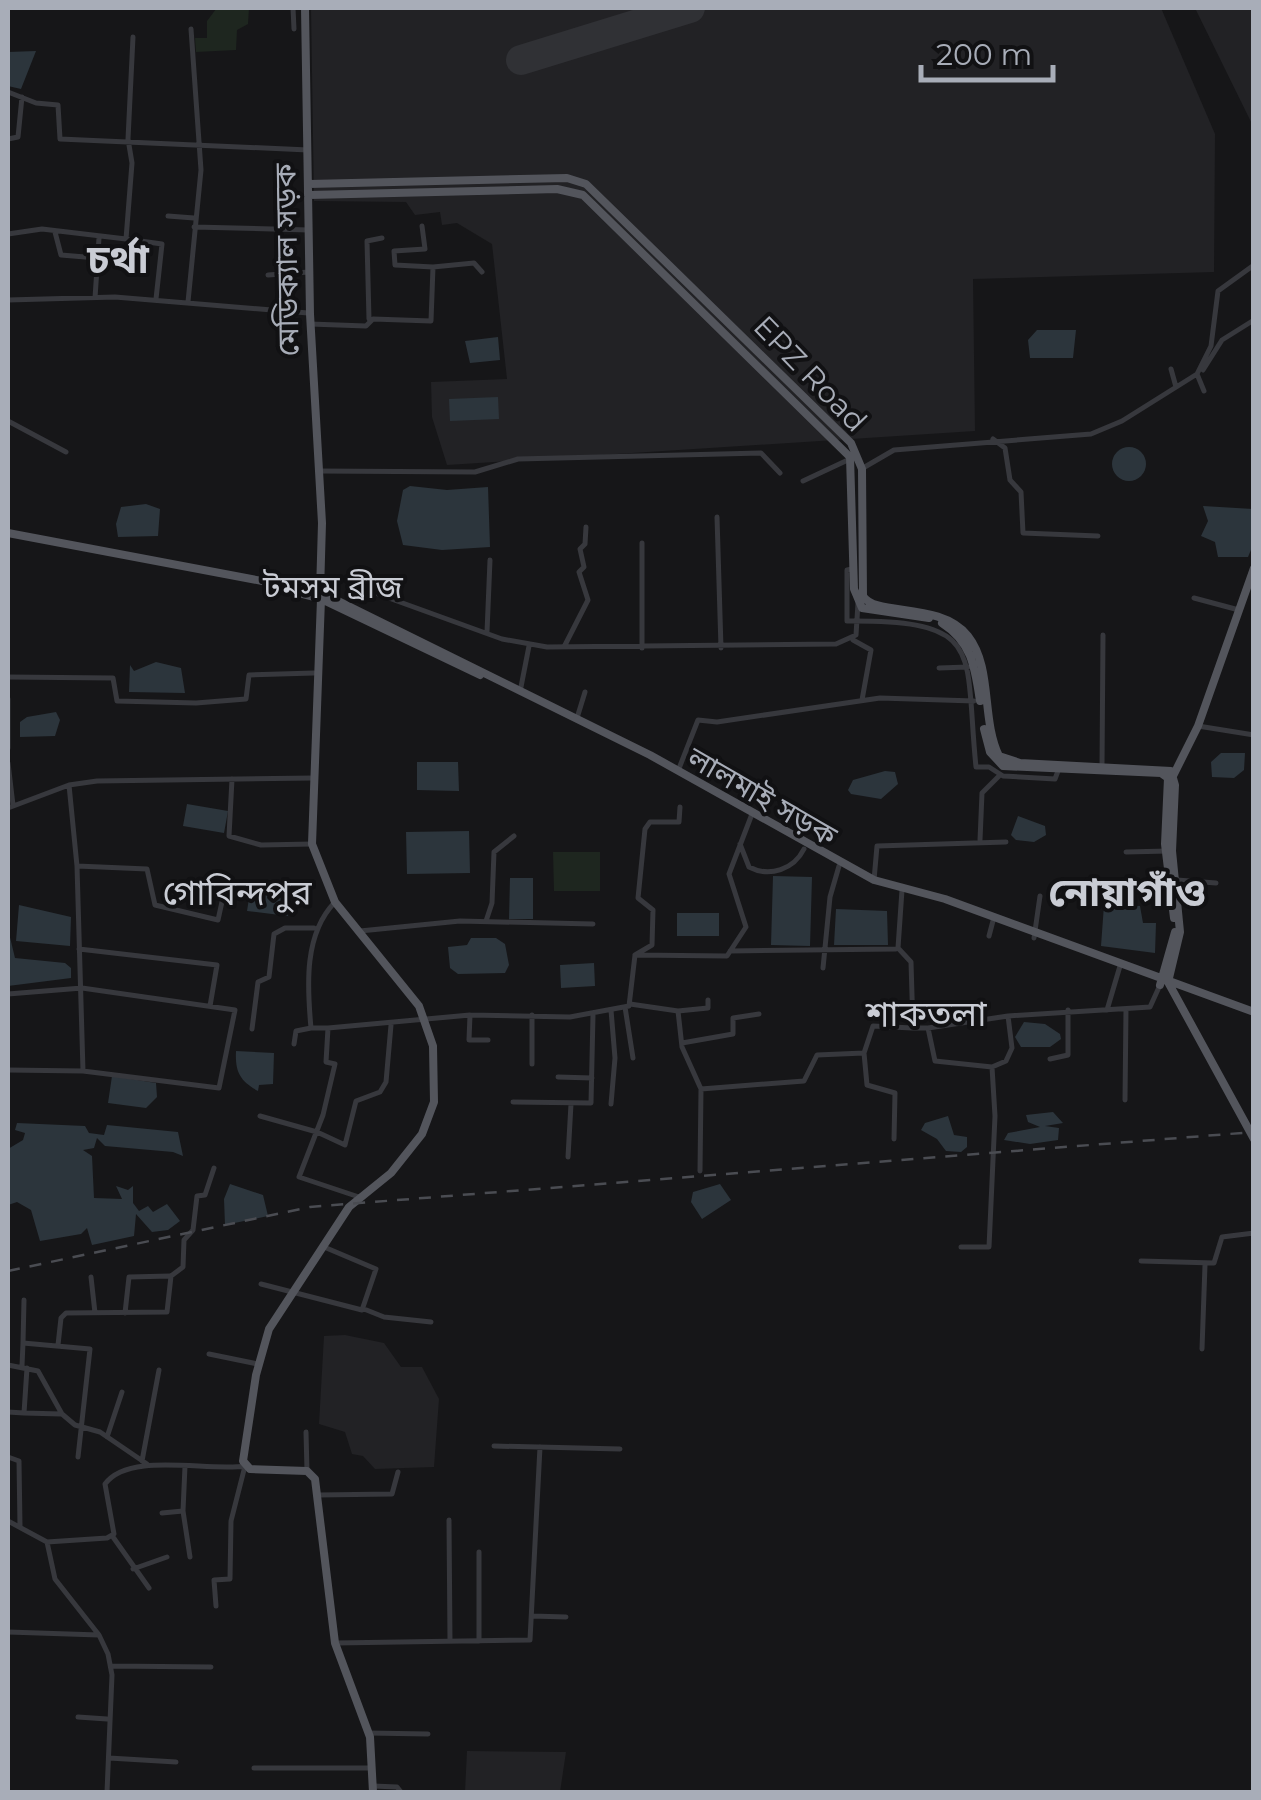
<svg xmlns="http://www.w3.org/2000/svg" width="1261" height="1800" viewBox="0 0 1261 1800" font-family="Montserrat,'Noto Sans Bengali',sans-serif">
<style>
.built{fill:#222225}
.green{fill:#1e261f}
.water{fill:#2c353c}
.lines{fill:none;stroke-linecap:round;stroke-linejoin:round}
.runway{stroke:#303135;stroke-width:30}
.minor{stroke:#37383d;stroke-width:5}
.major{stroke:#53555c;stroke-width:8}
.rail{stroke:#4a4c52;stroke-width:2.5;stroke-dasharray:12 10;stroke-linecap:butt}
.labels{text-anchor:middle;stroke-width:8;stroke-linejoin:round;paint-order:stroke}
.street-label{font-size:30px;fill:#a8adb8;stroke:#111113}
.neighbourhood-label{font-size:32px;fill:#c9ccd4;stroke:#111113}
.quarter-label{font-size:35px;fill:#c9ccd4;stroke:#111113}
.district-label{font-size:40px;font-weight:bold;fill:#c9ccd4;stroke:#111113}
</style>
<rect width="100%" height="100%" fill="#161618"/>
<path class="built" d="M311,8H1161L1215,134L1214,272L973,279L975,431L447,465L432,417L431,382L507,379L492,244L457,223L442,225L440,212L415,215L406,202L314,201Z
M1195,8H1253V126Z
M345,1335L384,1343L401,1367H422L439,1399L434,1467L375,1469L363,1456L352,1454L345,1432L319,1424L324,1336Z
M467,1751L566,1752L560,1792H465Z"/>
<path class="green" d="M249,8L248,24L237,30L236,50L196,52L195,38H207V21L216,9Z
M553,852H600V891H554Z"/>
<path class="water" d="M36,51L21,89L8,86V52Z
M1037,330H1076L1073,358H1030L1028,340Z
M498,337L500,360L470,363L465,341Z
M498,397L499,419L450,421L449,399Z
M1112 464a17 17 0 1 1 34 0a17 17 0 1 1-34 0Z
M410,486L447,490L488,487L490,547L442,550L403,545L397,521L403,490Z
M146,504L160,509L158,536L118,537L116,524L121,507Z
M1203,506L1253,509V545L1248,557H1218L1215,542L1201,536L1208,521Z
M156,662L181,668L185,693L129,692L130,665L134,671Z
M56,712L60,720L55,736L20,737V722L27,717Z
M1221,753H1245L1244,770L1234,778L1212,777L1211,762Z
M417,762H458L459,791L417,790Z
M885,771L895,772L898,784L881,799L851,794L848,790L853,780Z
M187,804L228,811L224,833L183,826Z
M1018,816L1045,826L1046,835L1034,842L1016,840L1011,835Z
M469,831L470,873L407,874L406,832Z
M773,876L812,877L810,946L771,945Z
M510,878H533V919H509Z
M250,892L290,898L288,916L247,911Z
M19,905L71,917L70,946L16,941Z
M1104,905L1140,906L1143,923H1156L1155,953L1101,946Z
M836,909L887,911L888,945H834Z
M677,913H719V936H677Z
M8,929L15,958L65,963L71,968V978L8,986Z
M471,938H496L505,944L509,965L505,973L458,974L450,968L448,947L467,945Z
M594,963L595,986L561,988L560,965Z
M1024,1022L1045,1024L1060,1034L1061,1039L1050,1047H1021L1015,1037Z
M236,1051L274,1053L273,1084L259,1085L258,1091C240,1081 235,1072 236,1051Z
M112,1076L156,1083L157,1097L146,1108L108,1103Z
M1053,1112L1063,1123L1045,1126L1059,1128L1058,1140L1030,1144L1004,1140L1008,1133L1040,1127L1028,1122L1026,1115Z
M948,1116L954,1135L967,1137V1147L961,1152L946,1151L937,1139L921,1130L925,1123Z
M17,1123L85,1126L89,1133L104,1135L107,1125L178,1132L183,1156L173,1152L105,1146L97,1138L94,1148L83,1150L92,1156L94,1198L122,1199L116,1186L128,1190L133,1186V1203L139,1211L148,1206L153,1212L167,1204L180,1221L168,1230L152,1232L136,1214L134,1236L92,1245L87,1228L81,1234L40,1241L31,1210L17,1202L8,1205V1149L23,1140L25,1133L15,1130Z
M230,1184L263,1195L268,1216L225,1225L224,1199Z
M720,1184L731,1200L702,1219L691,1202L693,1192Z"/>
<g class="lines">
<path class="runway" d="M521,60L690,8"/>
<path class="minor" d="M293,8L294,29
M133,37L128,139L132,163L126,239L162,244L156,299
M8,92L36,103L58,105L60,139L308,150
M8,139L18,137L22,97
M168,216L194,218
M422,226L425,249L394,251L395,265L433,267
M194,227L309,230
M55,232L61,255L97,258
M8,234L42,229L126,239
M268,275L309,272
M95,298L99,238
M8,300L115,297L308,313
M188,302L201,170L191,29
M369,319L367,241L382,238
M310,324L366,326L373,319L431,321L433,267L474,263L482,272
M1171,369L1176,387
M1203,370L1222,340L1254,320
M1197,374L1204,391
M8,421L66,452
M993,439L1005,448L1010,480L1021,492L1023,533L1098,536
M863,468L894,450L1091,434L1122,421L1197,374L1211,346L1218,291L1254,265
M319,471L475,472L518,459L761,453L780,473
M803,481L850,459
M717,517L721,648
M852,569L847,570V621C987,620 964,650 976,767H989L1003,776L1055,779L1058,771
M375,593L502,639L547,647L836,644L856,635L858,603
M1194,598L1239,610
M487,632L490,560
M853,640L871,650L862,700
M564,647L588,600L579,572L584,567L580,549L585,544L586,527
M642,648V543
M939,668L968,667
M8,677L113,678L117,701L196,703L246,699L249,675L314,673
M520,692L529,646
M8,699V748
M577,718L585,692
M1198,726L1254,735
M8,763L13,805
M1102,767L1103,635
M678,771L698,720L717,722L880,698L974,701
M232,779L229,836L261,845L312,844
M69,785L77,866L83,1071
M8,808L69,785L97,781L313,778
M980,840L982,793L999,776
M740,844L749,867C770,878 794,869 804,849
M1126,852L1168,851
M77,866L147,869L155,905L218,920L227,879
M874,880L877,846L1006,842
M1177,880L1216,883
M902,890L898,948L911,962L913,1028H928L935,1061L992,1067L995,1116L989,1247H961
M486,921L492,903L494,852L514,836
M360,931L460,921L593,924
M989,936L994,917
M1034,938L1040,896
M79,949L217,965L210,1006
M730,951L896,949
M635,955L652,945L653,910L638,898L645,829L650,822H679L680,807
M823,968L830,897L839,866
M8,994L82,988L235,1010L219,1088L83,1071L8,1070
M630,1004L678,1011L682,1047L701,1089L700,1171
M625,1007L633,1058
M1107,1010L1120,966
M678,1011L708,1008V1000
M470,1015L469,1040H488
M328,1028H311C307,985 304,934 335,902
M928,1028L1008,1016
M252,1029L258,982L269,977L274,934L285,928H314
M682,1043L733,1034V1018L759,1014
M294,1044L296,1031L311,1028
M864,1053L867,1085L895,1093L894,1139
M1050,1059L1068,1055V1010
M532,1064V1015
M992,1067L1006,1061L1012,1048L1008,1016L1150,1007L1160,985
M558,1077L592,1078
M701,1089L804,1081L817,1055L864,1053L873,1026L912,1028
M1125,1100L1126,1009
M513,1102L591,1103L593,1015
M611,1104L615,1058L611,1010
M260,1116L317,1132L345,1145L356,1101L380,1092L386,1082L391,1025
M568,1157L571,1104
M359,1197L299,1177L323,1115L335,1064L326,1062L328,1028L470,1015L570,1017L629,1006L635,955L727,956L746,927L729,874L752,814
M1141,1261L1214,1263L1222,1237L1254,1233
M91,1277L95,1313
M261,1284L362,1310L376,1269L324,1247
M364,1309L384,1317L431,1322
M125,1313L129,1277L170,1276
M23,1343L24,1300
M58,1345L61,1318L66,1313L167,1312L171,1276L183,1267L184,1240L193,1230L197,1196L205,1195L214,1168
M1202,1349L1205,1265
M209,1354L258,1364
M8,1365L38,1371L62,1414L75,1425L100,1432L147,1464
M22,1366L23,1343L90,1349L78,1457
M8,1412L24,1413L27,1368
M24,1413L61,1414
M306,1432L307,1471
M107,1437L122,1392
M494,1446L620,1449
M8,1457L19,1461L20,1526
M142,1461L159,1370
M185,1466L183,1511L190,1557
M318,1495L392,1494L398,1472
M162,1513L183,1511
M449,1520L450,1641
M8,1521L47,1542L107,1538L114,1534L105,1484C129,1451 208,1472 245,1466L231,1521L230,1579L214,1580L216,1606
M113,1537L149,1588
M47,1542L55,1579L99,1635L108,1654L112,1675L107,1792
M133,1569L167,1557
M532,1616L566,1617
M8,1632L99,1635
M479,1641V1552
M336,1643L530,1640L540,1447
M111,1666L211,1667
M78,1717L107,1719
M368,1733L428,1734
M109,1758L176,1762
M254,1768H370
M373,1786L397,1787L401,1792"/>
<path class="major" d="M305,8L310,314L322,523L320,592
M309,184L567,178L586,184L851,443L862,469L863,596C876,617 940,601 968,636C993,668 981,719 999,756L1020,763L1171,771L1175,785L1172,851L1180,932L1168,982L1254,1139
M309,195L557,189L583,195L850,457L854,589L862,608L929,618
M8,533L320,592L650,755L874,880L945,899L1254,1012
M287,590L321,599L480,675
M321,599L312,844L335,902L419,1006L433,1046L434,1102L422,1134L391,1173L349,1207L269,1329L256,1375L243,1461L250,1469L307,1471L315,1479L335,1643L370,1737L373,1792
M942,623C972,642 975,668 980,701
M984,729L990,752L1003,766L1161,773L1168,778L1165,844L1174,918
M1172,778L1198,726L1254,568
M1160,985L1175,932"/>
<path class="rail" d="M8,1271L310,1207L1254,1132"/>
</g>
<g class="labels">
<g class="street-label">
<text transform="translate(287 260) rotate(-91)" y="10">মেডিক্যাল সড়ক</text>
<text transform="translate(810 374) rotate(46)" y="10">EPZ Road</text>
<text transform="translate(762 797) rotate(30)" y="10">লালমাই সড়ক</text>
</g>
<g class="neighbourhood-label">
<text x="333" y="598">টমসম ব্রীজ</text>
</g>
<g class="quarter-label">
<text x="237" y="905">গোবিন্দপুর</text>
<text x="926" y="1026">শাকতলা</text>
</g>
<g class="district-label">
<text x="118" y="273">চর্থা</text>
<text x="1127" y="906">নোয়াগাঁও</text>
</g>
</g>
<rect width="1261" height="1800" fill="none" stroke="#a8adb8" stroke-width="20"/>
<path d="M921 65v15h132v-15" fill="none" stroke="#a8adb8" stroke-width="5"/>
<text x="936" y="65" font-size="30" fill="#a8adb8" stroke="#111113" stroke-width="8" paint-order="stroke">200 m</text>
</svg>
